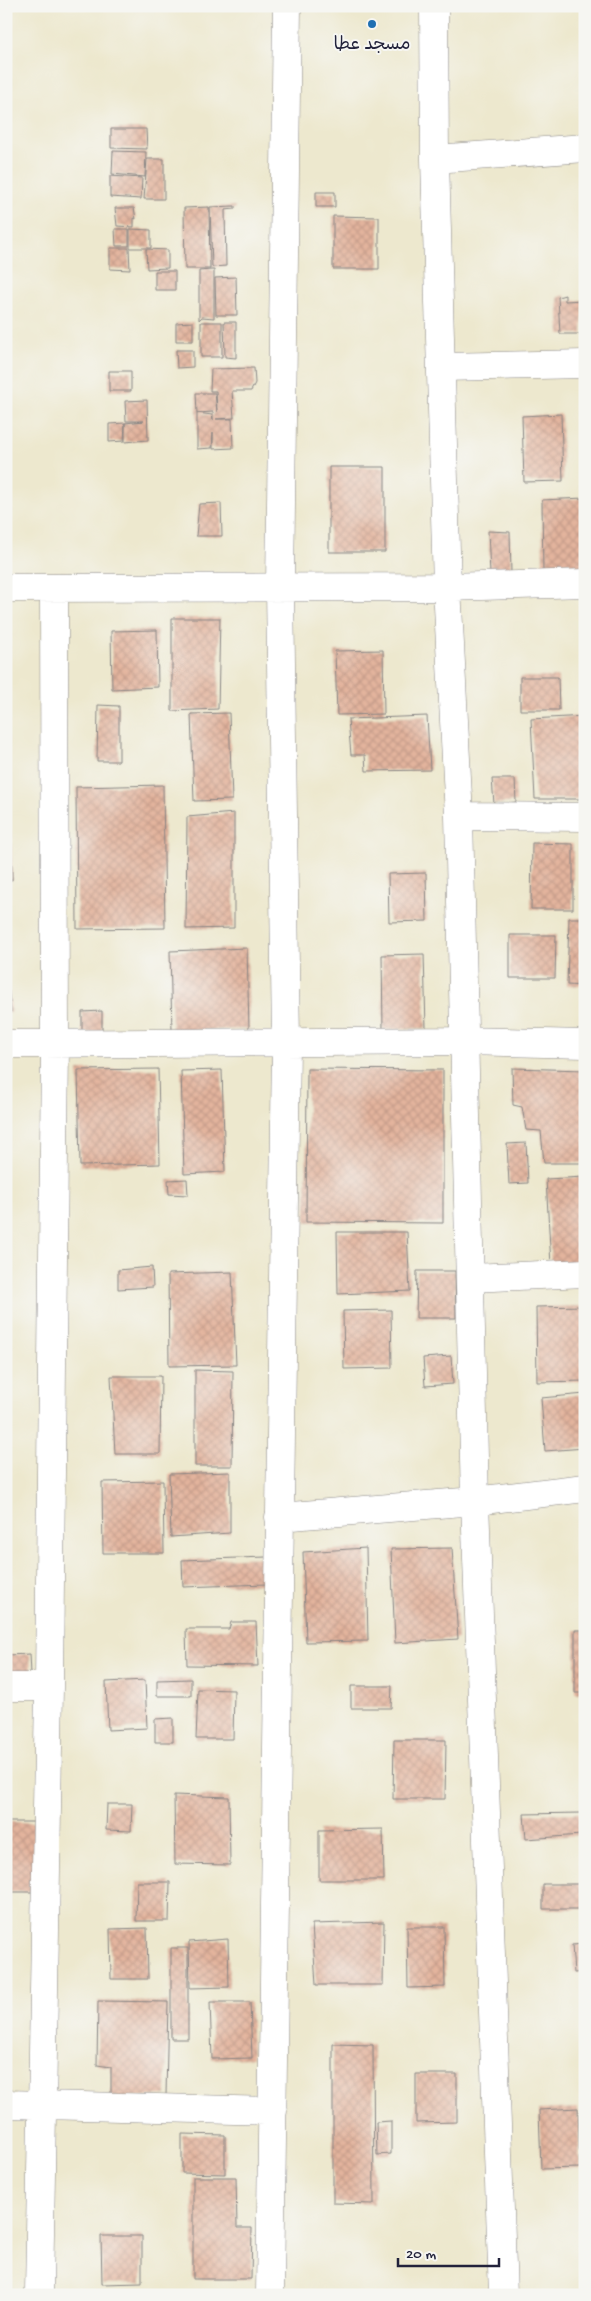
<svg xmlns="http://www.w3.org/2000/svg" width="591" height="2301" viewBox="0 0 591 2301" font-family="'Gochi Hand','Playpen Sans Arabic',sans-serif">
<style>
.building{fill:url(#building-cross-hatch)}
.lines{fill:none;stroke-linecap:round;stroke-linejoin:round}
.street-casing{stroke:#888584;stroke-width:29}
.street{stroke:#fff;stroke-width:28}
.poi-dot{fill:#1f6fb2;stroke:#f6f6f2;stroke-width:2}
.labels{text-anchor:middle;stroke-width:4;stroke-linejoin:round;paint-order:stroke}
.poi-label{font-size:18px;fill:#22223b;stroke:#f6f6f2}
</style>
<defs>
<pattern id="building-cross-hatch" width="8" height="8" patternUnits="userSpaceOnUse" patternTransform="scale(1.25)"><rect width="8" height="8" fill="#e3b49d"/><path d="M0 0l8 8M0 8l8-8" fill="none" stroke="#c29a88"/></pattern>
</defs>
<rect width="100%" height="100%" fill="#f6f6f2"/>
<filter id="ink" filterUnits="userSpaceOnUse"><feTurbulence type="fractalNoise" baseFrequency=".02" numOctaves="2"/><feDisplacementMap in="SourceGraphic" scale="10" xChannelSelector="R" yChannelSelector="G"/><feConvolveMatrix kernelMatrix="1 2 1 2 8 2 1 2 1" color-interpolation-filters="sRGB"/></filter>
<filter id="wash" filterUnits="userSpaceOnUse"><feTurbulence type="fractalNoise" baseFrequency=".0096" numOctaves="4" result="noise"/><feDisplacementMap in="SourceGraphic" scale="20" xChannelSelector="R" yChannelSelector="G"/><feGaussianBlur stdDeviation="1.12" result="paint"/><feColorMatrix in="noise" values="0 0 0 0 0 0 0 0 0 0 0 0 0 0 0 0 0 1.4 0 .05"/><feComposite in="paint" operator="in"/></filter>
<g filter="url(#wash)">
<rect width="100%" height="100%" fill="#ede8ce"/>
<g id="blocks">
<path class="building" d="M111,129H146L147,149L111,148Z
M113,151L146,152L145,177L112,174Z
M147,159H164V199H144Z
M110,176L142,178L141,199L110,197Z
M316,192H335V207H316Z
M235,206V209L225,210L226,266L212,267L210,207Z
M209,207L210,269H185L184,208Z
M115,208H134L136,219L134,218V227L117,226Z
M333,216L379,217V269H333Z
M115,229H129V246H116Z
M130,229L151,230V248H130Z
M110,248H129L130,270L110,269Z
M146,249L168,250V268L147,269Z
M211,270H214V318L202,317L199,320V271Z
M155,271H175V290H155Z
M236,277L237,315H216L215,278Z
M565,295V301L583,300L582,334H560L558,297Z
M193,322V341H176V323Z
M201,322H222V357H201Z
M224,322H236V358L225,357Z
M176,350H193V367L177,368Z
M254,368L255,383L251,391H232L234,418L216,419H232L233,448L213,449V433L212,448L197,449V413L212,415L213,420V412L197,413L196,393H215L217,412L216,391H210L211,369Z
M109,371H131V391H109Z
M147,400L148,440L125,442V423L144,421H126L125,401Z
M561,414L563,481L524,482L522,416Z
M125,423L124,441L109,442V424Z
M329,467H385V552H329Z
M584,498L585,573L543,574L542,500Z
M221,503L222,536H196L199,504Z
M488,531L510,532L511,573L490,574Z
M172,618H220L218,709L172,711Z
M157,630L158,687L112,689L111,631Z
M383,650L384,714L337,715L335,651Z
M520,677H558L559,710H520Z
M98,705L119,706V761H97Z
M229,713L232,800L194,801L191,714Z
M427,716L430,770L366,771L365,755H351L348,719Z
M585,716V799H535L531,719Z
M492,779H515L516,802L494,804Z
M163,785L165,928L77,929L76,787Z
M234,813V928L186,929L187,817Z
M6,831H11L12,880H6Z
M532,843L573,844V909H531Z
M426,873L427,921L389,922L388,874Z
M569,918H585V986L567,985Z
M510,935H556L555,978H510Z
M247,948L249,1029L172,1031L170,951Z
M424,954L426,1028L383,1030L382,955Z
M6,967L11,1012H6Z
M102,1011V1032L82,1033V1012Z
M512,1068L585,1070V1163H544L541,1131L526,1130L522,1107L513,1105Z
M158,1069L160,1164L80,1166L78,1070Z
M307,1069L443,1070V1223L306,1222Z
M222,1070L225,1172L184,1174L181,1071Z
M526,1143L528,1183L509,1184L507,1144Z
M585,1177V1263L551,1265L546,1179Z
M187,1179L188,1195L169,1194L168,1180Z
M337,1232H407L410,1291L338,1294Z
M152,1267L153,1287L118,1289V1270Z
M417,1271H455L456,1318H416Z
M232,1272L236,1365L169,1366L168,1274Z
M585,1306V1381L537,1382L536,1307Z
M391,1310L392,1368L344,1369L343,1311Z
M451,1356L453,1384L425,1386L423,1358Z
M195,1370L233,1371L232,1466H195Z
M111,1376H161L160,1454H115Z
M585,1394V1448L545,1451L541,1398Z
M230,1472V1533L171,1537L169,1474Z
M163,1481L164,1553H103L102,1482Z
M366,1548L368,1641L306,1642L303,1552Z
M452,1548L458,1639L395,1643L391,1549Z
M266,1557L267,1584L183,1587L182,1560Z
M231,1622H256L258,1666L187,1665L186,1629H229Z
M575,1630H585V1693H575Z
M30,1654L31,1674H6V1655Z
M191,1679V1696H157V1680Z
M145,1680L147,1728L108,1730L106,1682Z
M351,1686H392L391,1708H351Z
M198,1689L234,1690L233,1739H196Z
M173,1718V1742H155V1719Z
M394,1740H446L445,1799H393Z
M174,1795L229,1797L230,1865L175,1864Z
M107,1804H132L131,1831L106,1830Z
M581,1813V1835L526,1839L524,1814Z
M6,1822H37V1892H6Z
M383,1829L384,1880H319V1830Z
M137,1882H170L169,1921H136Z
M543,1884H585V1909H543Z
M384,1922L383,1985H316L312,1924Z
M407,1927H444L445,1987L408,1988Z
M147,1928L148,1979H111L110,1929Z
M228,1939L229,1987L190,1988L189,1942Z
M585,1944V1972L574,1973L572,1945Z
M171,1948H188V2039H171Z
M98,2001L168,2002L166,2096L111,2097V2067L97,2065Z
M210,2002H250L252,2058L212,2059Z
M333,2044L373,2045L374,2204L333,2203Z
M416,2074H457V2122L416,2123Z
M578,2108L580,2168L541,2169L539,2110Z
M391,2121V2154L377,2155L376,2122Z
M182,2134L225,2135V2174L182,2173Z
M193,2177H236L237,2228H252L251,2279H193Z
M101,2236H142V2283L102,2284Z"/>
</g>
</g>
<g filter="url(#ink)">
<use href="#blocks" fill-opacity="0" stroke="#888584" stroke-width="1"/>
<g class="lines">
<g class="street-casing">
<path id="street" d="M434,6L435,159L447,587L459,816L475,1501L503,2295
M435,159L585,148
M442,367L585,364
M6,588L447,587L585,583
M459,816L585,817
M6,1044L464,1041L585,1044
M471,1278L585,1273
M279,1517L475,1501L585,1488
M6,1687H49
M6,2104L273,2111
M39,2295L49,1687L55,1043L54,588
M270,2295L286,1044L280,587L287,6"/>
</g>
<use href="#street" class="street"/>
</g>
</g>
<circle class="poi-dot" cx="372" cy="24" r="5"/>
<g class="labels">
<g class="poi-label">
<text x="372" y="49">مسجد عطا</text>
</g>
</g>
<rect width="591" height="2301" fill="none" stroke="#f6f6f2" stroke-width="25"/>
<path d="M398 2258v8h101v-8" fill="none" stroke="#22223b" stroke-width="2.5"/>
<text x="406" y="2258" font-size="15" fill="#22223b" stroke="#f6f6f2" stroke-width="4" paint-order="stroke">20 m</text>
</svg>
